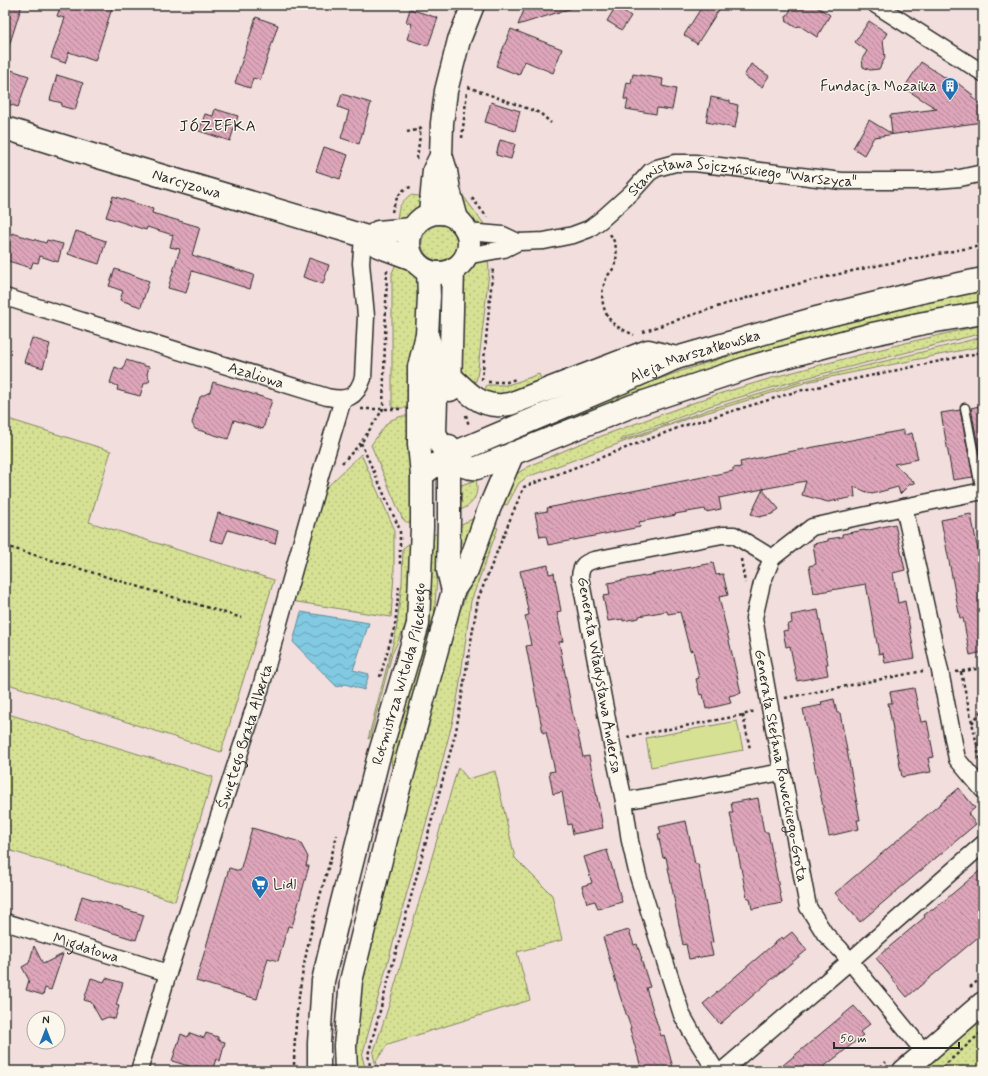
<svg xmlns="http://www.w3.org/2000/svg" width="988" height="1076" viewBox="0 0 988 1076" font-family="Mynerve,sans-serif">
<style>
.grass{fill:url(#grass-dots);stroke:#808660}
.park{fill:#d6e194;stroke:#808660}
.water{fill:url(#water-waves);stroke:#5f8a99}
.building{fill:url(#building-back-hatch);stroke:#2b2b2b}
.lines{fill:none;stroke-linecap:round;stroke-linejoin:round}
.lane-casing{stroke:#2b2b2b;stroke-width:11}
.street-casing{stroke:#2b2b2b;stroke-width:19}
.secondary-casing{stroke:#2b2b2b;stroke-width:25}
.path{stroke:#2b2b2b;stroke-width:2.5;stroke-dasharray:3 3;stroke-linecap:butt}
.lane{stroke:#fbf7ec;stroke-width:8}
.street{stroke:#fbf7ec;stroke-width:16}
.secondary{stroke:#fbf7ec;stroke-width:22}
.labels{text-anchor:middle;stroke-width:3;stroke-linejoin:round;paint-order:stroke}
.poi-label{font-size:15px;fill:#2b2b2b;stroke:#fbf7ec;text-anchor:end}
.street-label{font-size:15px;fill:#2b2b2b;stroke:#fbf7ec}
.neighbourhood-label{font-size:16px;letter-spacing:1px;fill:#2b2b2b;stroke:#fbf7ec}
</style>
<defs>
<pattern id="grass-dots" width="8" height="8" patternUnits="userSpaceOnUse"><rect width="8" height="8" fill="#d6e194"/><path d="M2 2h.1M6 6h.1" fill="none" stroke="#b8c180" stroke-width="1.8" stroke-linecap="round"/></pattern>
<pattern id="water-waves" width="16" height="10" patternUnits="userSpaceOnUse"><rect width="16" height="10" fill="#81cae2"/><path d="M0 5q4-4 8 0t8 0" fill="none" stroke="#6aa4b7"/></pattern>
<pattern id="building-back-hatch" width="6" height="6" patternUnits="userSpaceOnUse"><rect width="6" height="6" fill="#dda5b9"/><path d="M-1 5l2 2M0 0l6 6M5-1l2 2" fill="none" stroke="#b38797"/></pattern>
</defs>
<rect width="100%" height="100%" fill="#f2dedd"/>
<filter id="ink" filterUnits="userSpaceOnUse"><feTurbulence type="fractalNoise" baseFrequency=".025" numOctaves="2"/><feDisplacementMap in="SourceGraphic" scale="8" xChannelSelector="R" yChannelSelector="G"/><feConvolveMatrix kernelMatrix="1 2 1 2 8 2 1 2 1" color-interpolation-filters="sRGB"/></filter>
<g filter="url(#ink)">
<path class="grass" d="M410,195L427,197C420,212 412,219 397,226C398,210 397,206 410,195Z
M464,197L484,224L485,228C470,227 461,209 455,198Z
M422 243a18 18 0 1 1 36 0a18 18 0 1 1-36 0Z
M395,256C408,266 418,271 423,288L408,408H392V273L395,266Z
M488,256L489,272L477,378L473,387L463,373L459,360L460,281C467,267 473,261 488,256Z
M983,288V303L485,456L483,450L594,403L681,371L792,336L846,320Z
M983,325V333L798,380L710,406L621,439V441L710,409L804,381L983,337V346L811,381L798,385L692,417L527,477L519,483L507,505L499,502L511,480L518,473L526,468L536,463L577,445L618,430L715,395L782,375L901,344Z
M539,374L542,381L513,397L483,394L487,385H507L517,382Z
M402,416H411L412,522C407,523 405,522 402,518L371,445L387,423L391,420Z
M5,418L111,451L89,522L274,580L221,752L5,683Z
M361,454L394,528V574L391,617L291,601L324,490Z
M476,480C480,495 472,508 456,511L458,486Z
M477,517L460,574L457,526Z
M492,525L498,528L471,601L459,689L453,720L431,805L362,1056L366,1071H356L357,1012L362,975L375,915L455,624Z
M438,533V562L434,619L393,776L391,758L407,701L431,536Z
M413,541L410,603L406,624L392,654L370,738L368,739L396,632L402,583L403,548Z
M5,713L213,777L175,901L5,849Z
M458,767L468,779L495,771L515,858L552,895L562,940L517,952L530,1000L388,1044L376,1061L379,1071H377L373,1054L390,1002Z
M983,1017V1071H921Z"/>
<path class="park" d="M737,721L743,750L651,767L646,738Z"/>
<path class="water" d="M301,612L369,623L353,670L369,674L364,690L345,684L337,687L293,642Z"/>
<path class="building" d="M5,5H22L8,49L5,48Z
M61,5H113L95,61L69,52L65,63L51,58L65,18L57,16Z
M526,5H572V8L518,25Z
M703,5H722L697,44L684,35Z
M794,5H814L830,15L817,37L800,26L795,27L787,22L786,17Z
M616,6L631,16L622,30L607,21Z
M410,9L438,18L428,46L407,39L412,24L406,22Z
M256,17L278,25L260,80L253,78L250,88L235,83Z
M869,21L887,33L883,40L885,58L879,69L870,70L863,67L862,59L867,51L855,42Z
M511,29L562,49L553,73L525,61L519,75L496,66Z
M921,62L949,80L951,78L973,95L971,97L983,105V122L874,137L864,155L853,148L869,120L892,134L890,115L937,109L904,88Z
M751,64L769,76L762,87L744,76Z
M5,68L29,76L18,107L5,103Z
M633,74L663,79L662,86L676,89L672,110L657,108L656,114L626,109L628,100L624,99L627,82L631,83Z
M57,75L83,83L75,110L61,106L62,103L50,100Z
M342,94L371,103L359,144L341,138L349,111L338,107Z
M711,97L730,101V103L738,105L737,112H738L735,128L706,122Z
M491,102L520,111L515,131L485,122Z
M215,109L238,116L230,141L199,131L205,114L213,116Z
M500,140L515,144L511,159L496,155Z
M324,147L348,155L340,179L316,171Z
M113,196L153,209L152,213L200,227L192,255L254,275L250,289L192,271L186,293L168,288L180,249L170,247L173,235L147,227L146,230L106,217Z
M76,231L106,241L99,264L68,254Z
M12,233L46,243L47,240L63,244L58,262L40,256L38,263L33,262L31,268L5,260V255Z
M309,258L329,265L323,284L303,277Z
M115,269L149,281L141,307L120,300L123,291L109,286Z
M32,338L50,344L43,368L24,362Z
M126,360L149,367L147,374L150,381L144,384L140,396L117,390L118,386L110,383L115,367L123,370Z
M213,382L272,400L263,429L234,420L228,439L195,429L192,423L200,397L210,392Z
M983,405V473L971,408Z
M960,410L973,477L953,480L941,413Z
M904,430V435L912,433L918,459L894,464L915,483L910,484L900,494L898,487L872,494L854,487L855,497L828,502L802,495L806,481L762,489L779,509L772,514L759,517L751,514L763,489L719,498L721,509L706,512L705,509L675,514L676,515L639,522L640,527L548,545L546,536L540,537L535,513L548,511L547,508L733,471V468L741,467L740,462L772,455Z
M218,513L278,531L275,544L228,530L223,543L210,540Z
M971,514L983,577V652L970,655L963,618H960L941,520Z
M895,524L905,570L893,573L898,603L905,601L915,658L885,663L883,653L879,654L866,584L814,593L809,566L816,564L813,544L828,541V539L842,537V534L865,530V531Z
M713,563L716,575L723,574L728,595L719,597L741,693L729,696L731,703L706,709L703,694L700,695L696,679L699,678L693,650L690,651L680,612L668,614L667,611L639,616V618L623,621V619L608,621L603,596L610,595L608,583Z
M548,565L549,574L554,573L561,611L557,612L563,641L559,642L574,721H575L583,757L589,756L603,828L573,834L571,824L568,825L562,792L553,794L549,772L555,771L546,732L543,733L526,646L531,645L525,616L529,615L520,571Z
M818,610L828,664H826L828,675L797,681L790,646L786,647L783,631L788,630L787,625L792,623L791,615Z
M914,688L921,722L927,721L934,757L928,758L931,772L902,777L888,703H892L890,692Z
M834,699L837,713H840L860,820H857L859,829L829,836L803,709L822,705L821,702Z
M959,788L975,808L968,814L976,824L860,922L835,893Z
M758,798L764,832H768L782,903L752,909L750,898H747L730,813H733L731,803Z
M686,821L695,864H698L713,942L710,943L713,955L689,959L686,944L683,945L666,857L663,858L658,834L661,833L659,827Z
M252,828L300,842L308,857L306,866H309L292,927L288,926L278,961L268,958L257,999L196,981L229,868L240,871Z
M607,850L622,902L598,909L595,901L587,903L582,886L592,883L584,857Z
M983,868V933L907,997L891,978H892L876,958L925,917L924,915L931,910H933Z
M82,896L144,915L136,940L75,921Z
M629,930L634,945L637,944L642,959H641L650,987L646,988L661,1036L664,1035L674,1071H642L630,1029L631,1028L620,996L603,937Z
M792,932L807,950L779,973L720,1024L703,1004L782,937L783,939Z
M34,946L43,964L63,954L51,990L45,988L43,995L26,990L29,980L22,967L29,963Z
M91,978L104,982L106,978L123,983L116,1005L119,1006L115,1019L108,1017L101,1020L91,1002L84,1000Z
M854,1006L870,1024L860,1032L863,1035L839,1055L818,1071H776Z
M190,1033L204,1038L206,1033L218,1037V1040L225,1042L220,1061L216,1059L212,1071L196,1066L195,1068L172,1061L181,1034L188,1037Z"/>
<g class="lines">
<g class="lane-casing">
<path id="lane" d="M965,408L981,492"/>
</g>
<g class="street-casing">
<g id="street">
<path d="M876,5L983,73"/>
<path d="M467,232L503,235L518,242"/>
<path id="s1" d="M466,256L504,249L518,242L544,241L573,235L589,229L601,220L631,193L650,172L657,168L675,163H695L842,181H924L960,178L983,173"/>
<path id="s2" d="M5,297L327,397C348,401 356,398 363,378L366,316L361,263L363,237"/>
<path d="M904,507L940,671L957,759L983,790"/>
<path id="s3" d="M772,558L762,583L754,618L769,702L808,907L825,934L840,949L925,1053"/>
<path d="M624,801L782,772"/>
<path id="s4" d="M5,922L168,973"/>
<path id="s5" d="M139,1071L168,973L261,687L320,476L343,399"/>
<path d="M716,1071L691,1031L682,1015L638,876L630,841L624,801L611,740L580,577C581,566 584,563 594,560L722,535H734L772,558L812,527L904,507L983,491"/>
<path d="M722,1071L849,962L983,844"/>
</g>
</g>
<g class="secondary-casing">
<g id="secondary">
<path id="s6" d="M5,128L82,152L367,237L369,239L378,246L413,259"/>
<path d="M442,158L446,171L449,190L457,219"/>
<circle cx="439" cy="243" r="30"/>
<path d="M430,214L434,170L441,156L442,123L446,91L459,40L473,5"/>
<path d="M369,239L378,232L412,229"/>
<path d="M427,335L437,366L435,432C440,449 457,470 477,468L632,406L753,366L868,335L924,323L983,313"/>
<path d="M450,376C464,388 477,405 497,405C501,406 506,404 510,404L648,351L676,358"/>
<path d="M450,390L453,269"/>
<path d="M449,446V518L448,570L453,591"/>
<path id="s7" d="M422,475L449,455L622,382L676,358L813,319L917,293L983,279"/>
<path id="s8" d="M319,1071V1043L323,981L337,922L378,759L418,624L422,527V475L419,444V367L427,335L429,296L428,271"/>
<path d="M346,1071L345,1046L351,981L396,799L453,591L467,570L489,509L513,453"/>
<path d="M904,1071L983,1003"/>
</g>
</g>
<path class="path" d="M468,87L540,113L551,123
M407,132L421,129
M462,138L467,91
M417,159L421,127
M472,198L487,217
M392,212C395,201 400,187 413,187
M610,234C617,244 619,257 613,269C610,273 606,277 605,282C599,296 603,315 615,325C621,329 628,332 634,335
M643,332C730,300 820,276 911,259C935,255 959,249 983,246
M482,380L493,268
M488,382H507L516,379
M361,409H400
M466,415L469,426
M361,443L400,530
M342,463L361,443L383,409L387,270
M5,546L242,618
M741,559L745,583
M400,564V530
M956,672L983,668
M961,672L977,745L983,743
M380,677L395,625L399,587
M785,698L923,671
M743,715L750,749
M972,723L983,709
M627,737L743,715L755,711
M977,745L979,757L983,761
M970,987L983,977
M294,1071C294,1024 300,978 311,932C318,899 329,867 337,835
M371,1071L368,1055L456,731L478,599L511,517L524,487L683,426L798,391L983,352
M876,1071L886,1062
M938,1071L983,1031"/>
<use href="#lane" class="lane"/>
<use href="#street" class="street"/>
<use href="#secondary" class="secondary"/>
</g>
</g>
<defs>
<g id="building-pin" transform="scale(0.9)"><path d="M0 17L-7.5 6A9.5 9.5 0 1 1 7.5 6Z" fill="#1f6fb2" stroke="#fbf7ec"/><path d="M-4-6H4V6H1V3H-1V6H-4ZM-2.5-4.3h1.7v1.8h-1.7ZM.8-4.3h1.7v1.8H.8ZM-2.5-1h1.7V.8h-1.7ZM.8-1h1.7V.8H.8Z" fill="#fff"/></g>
<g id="supermarket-pin" transform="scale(0.9)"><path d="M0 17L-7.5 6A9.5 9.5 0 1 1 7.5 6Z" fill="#1f6fb2" stroke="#fbf7ec"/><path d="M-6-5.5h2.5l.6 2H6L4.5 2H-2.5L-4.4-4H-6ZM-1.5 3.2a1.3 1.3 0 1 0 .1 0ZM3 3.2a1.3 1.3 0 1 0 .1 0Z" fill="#fff"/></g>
</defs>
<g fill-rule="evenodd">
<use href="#building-pin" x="950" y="86"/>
<use href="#supermarket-pin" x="260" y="884"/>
</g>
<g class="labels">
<g class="poi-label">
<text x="937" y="91">Fundacja Mozaika</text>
<text x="273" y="889" text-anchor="start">Lidl</text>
</g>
<g class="street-label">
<text dy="5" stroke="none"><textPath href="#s6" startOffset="190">Narcyzowa</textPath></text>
<text dy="5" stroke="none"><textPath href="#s1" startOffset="301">Stanisława Sojczyńskiego "Warszyca"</textPath></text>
<text dy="5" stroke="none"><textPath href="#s7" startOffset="299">Aleja Marszałkowska</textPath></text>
<text dy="5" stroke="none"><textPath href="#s2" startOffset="263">Azaliowa</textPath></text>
<text dy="5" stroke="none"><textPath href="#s8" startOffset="407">Rotmistrza Witolda Pileckiego</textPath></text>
<text transform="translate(600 675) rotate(80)" y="5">Generała Władysława Andersa</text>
<text dy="5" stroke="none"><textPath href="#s5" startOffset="351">Świętego Brata Alberta</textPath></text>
<text dy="5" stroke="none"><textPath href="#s3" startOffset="213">Generała Stefana Roweckiego-Grota</textPath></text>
<text dy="5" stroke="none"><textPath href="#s4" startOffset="85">Migdałowa</textPath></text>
</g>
<g class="neighbourhood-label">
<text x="218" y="131">JÓZEFKA</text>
</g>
</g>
<rect width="988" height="1076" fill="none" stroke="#fbf7ec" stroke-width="20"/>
<rect x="10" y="10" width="968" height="1056" fill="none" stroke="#2b2b2b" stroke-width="1.5" filter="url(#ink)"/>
<g transform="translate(46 1030)"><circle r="19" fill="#fbf7ec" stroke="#a8a59f"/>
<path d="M0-3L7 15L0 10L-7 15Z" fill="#1f6fb2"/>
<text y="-6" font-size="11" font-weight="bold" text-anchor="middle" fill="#2b2b2b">N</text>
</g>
<path d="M834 1042v6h125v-6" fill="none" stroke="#2b2b2b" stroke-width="2"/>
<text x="840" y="1042" font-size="12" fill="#2b2b2b" stroke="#fbf7ec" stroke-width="3" paint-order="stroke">50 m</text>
</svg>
